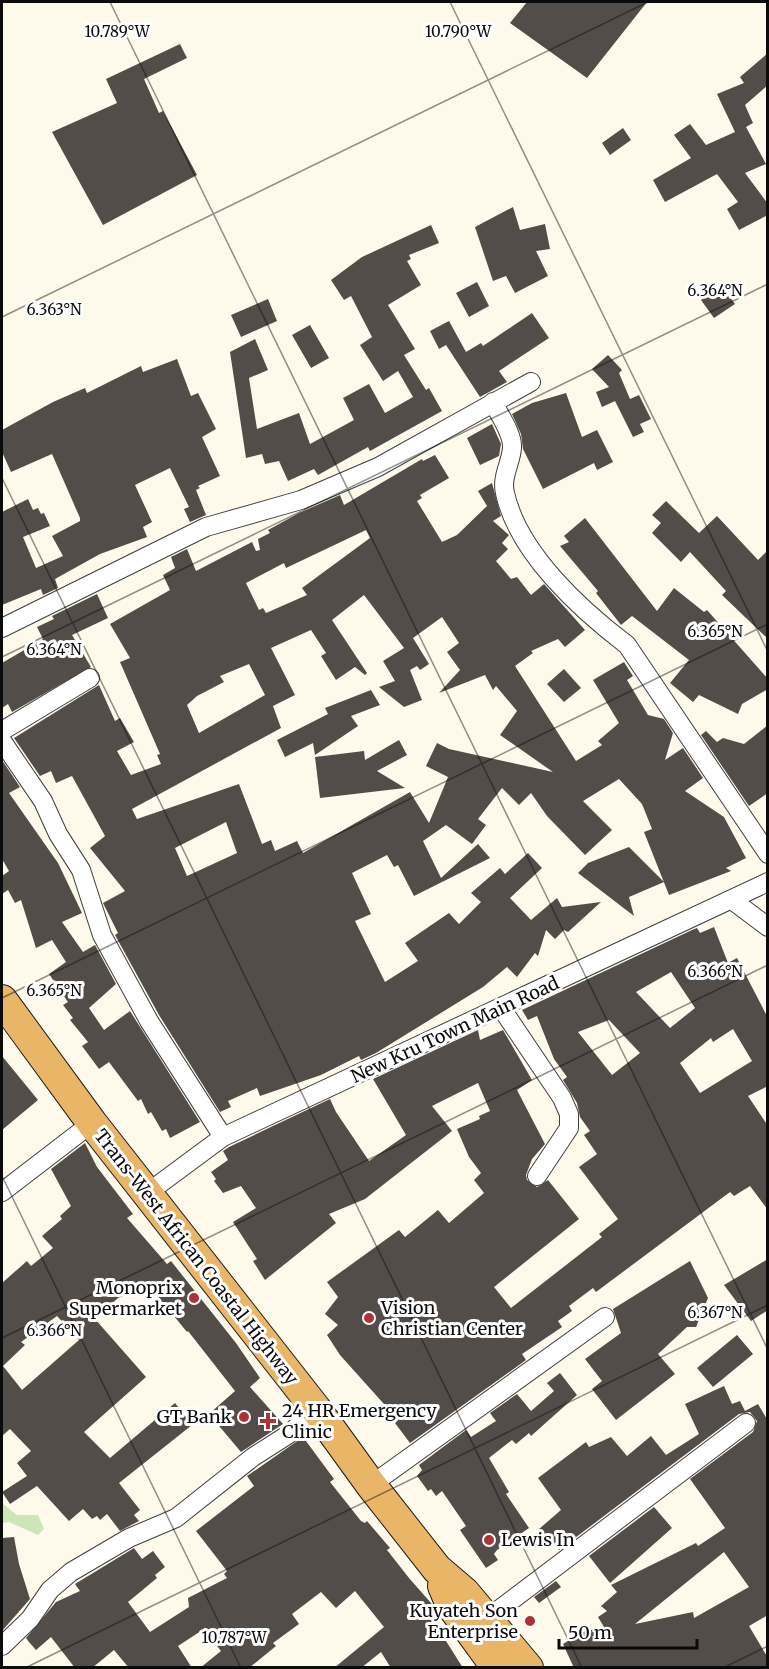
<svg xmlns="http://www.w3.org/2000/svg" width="769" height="1669" viewBox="0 0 769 1669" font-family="Merriweather,serif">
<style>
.green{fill:#cfe4b9}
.building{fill:#534d49;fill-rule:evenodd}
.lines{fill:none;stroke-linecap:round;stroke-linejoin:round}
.minor-casing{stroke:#3e3e3e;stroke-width:20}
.trunk-casing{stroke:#1c1c1c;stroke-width:32}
.minor{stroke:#fff;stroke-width:18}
.trunk{stroke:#e8b666;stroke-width:30}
.ticks{fill:none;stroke:#0b0b0b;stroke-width:1.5;stroke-opacity:0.45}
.poi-dot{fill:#ad3236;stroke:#fff;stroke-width:2}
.labels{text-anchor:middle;stroke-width:6;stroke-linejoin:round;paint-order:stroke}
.street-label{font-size:18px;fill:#0b0b0b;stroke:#fff}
.poi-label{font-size:18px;fill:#0b0b0b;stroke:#fff;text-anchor:end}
.ticks-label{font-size:15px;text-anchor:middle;fill:#0b0b0b;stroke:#fff;stroke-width:6;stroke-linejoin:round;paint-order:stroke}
</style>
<rect width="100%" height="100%" fill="#fdfaeb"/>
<path class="green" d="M2,1503L17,1515H38L44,1529L38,1535L9,1522L2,1523Z"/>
<path class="building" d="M527,2H647L587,78L510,23Z
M180,44L187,58L144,79L159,113L163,111L197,175L103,225L52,132L117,103L106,79Z
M768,53V85L745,105L753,123L746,127L766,164L745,173L768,204V215L739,230L727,209L738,202L717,174L665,202L653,180L691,158L674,135L690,124L706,145L735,132L717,94L744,83L740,77Z
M623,128L631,140L610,155L602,143Z
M513,207L520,230L545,224L550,249L536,251L548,276L515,293L506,276L493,281L475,227Z
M431,225L439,243L409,255L411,259L407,261L421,285L388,305L415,349L404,355L426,390L429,388L442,411L370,451L368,447L318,475L314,469L288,481L279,461L265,464L262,454L246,458L230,352L255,339L268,370L249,378L257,429L299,413L310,444L354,420L343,398L369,384L385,413L413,397L398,371L383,381L360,345L372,337L351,296L344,300L331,280L362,257Z
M477,282L489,306L469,317L456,293Z
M721,285L735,304L714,318L701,300Z
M268,299L277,321L241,337L231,315Z
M532,313L549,338L499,371L507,382L480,397L446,345L439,349L430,331L449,321L466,352L481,343L483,346Z
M310,325L329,358L311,368L292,335Z
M608,355L622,370L619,373L630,399L639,395L651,419L640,424L644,432L633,437L615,401L602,407L596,392L609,387L592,369Z
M177,359L191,396L198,393L216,429L202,437L220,476L198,486L200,488L196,490L206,515L190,522L184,509L189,507L170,468L135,485L152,522L143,527L147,537L100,554L55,579L58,588L43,595L41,589L2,605V512L28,499L33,510L38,508L41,514L44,513L50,526L23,537L36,568L63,556L52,536L80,521V518L52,454L11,472L2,452V430L53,402L85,388L87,393L141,366L143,372Z
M566,393L582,437L597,430L613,462L597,470L594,463L543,489L523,449L521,434L512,414L532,403Z
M492,424L501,444L499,456L480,465L467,438Z
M435,455L449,478L420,495L422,498L417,501L442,542L457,535L487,506L478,491L492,483L501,516L493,521L509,535L502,543L508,549L496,561L511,579L517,577L531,595L544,584L585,630L565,647L558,639L531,651L533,653L515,666L576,761L602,745L598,741L619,723L593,680L624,662L633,676L627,680L648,715L664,719L673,733L665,760L683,748L703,778L685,791L724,817L746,858L726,868L731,871L669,895L644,832L652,829L642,804L619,779L583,801L612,830L585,855L547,816L531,793L519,805L502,788L478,819L486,825L472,844L446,825L423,841L441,878L478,844L490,858L414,896L398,865L394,867L387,855L352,873L371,914L355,921L385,982L418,961L405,943L449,913L459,924L481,902L471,893L500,868L505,874L528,853L542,868L510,898L531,920L557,898L562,907L601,902L568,932L564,930L555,939L546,930L538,956L535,953L517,977L507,967L483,987L376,1053L361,1060L359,1056L321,1075L260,1096L257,1088L228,1101L231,1107L220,1112L159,1015L115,935L118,933L103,903L125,891L90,848L105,836L72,776L56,783L51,771L40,776L14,738L99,685L115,721L120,718L134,742L117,751L131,775L161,764L157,755L160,754L120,662L130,658L110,624L170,590L163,575L175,568L171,557L187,549L196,571L252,542L256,551L260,550L258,539L270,533L268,530L299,513L340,495L344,505L422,459L423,461ZM366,530L370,538L302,588L307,595L266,613L263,608L259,610L246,583L284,563L286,568ZM364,595L404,648L383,661L395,681L379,687L404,707L422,700L410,670L417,666L420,670L429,664L413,638L442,617L459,643L447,652L460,670L439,693L485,675L493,690L496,686L517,711L500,735L553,772L449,749L437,743L426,766L448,777L429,823L410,792L303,853L297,841L275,851L271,840L262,844L239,784L137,819L132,809L281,728L273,706L295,695L271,648L311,630L326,653L321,656L336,680L355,667L365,675L367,673L332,620ZM249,664L265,695L199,733L187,705L197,696L224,682L220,676ZM226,822L237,853L187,876L175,848Z
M666,501L699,533L717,516L758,560L768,550V639L722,595L726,591L690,552L681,562L652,533L661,523L652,515Z
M585,518L657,611L674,588L704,612L707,610L768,679V689L742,704L738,714L699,695L693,702L670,683L689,660L632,616L621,625L596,593L598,591L560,546L569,542L564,536Z
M97,594L108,618L72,635L91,667L12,712L8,704L2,708V663L43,639L37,627L54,619L52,616Z
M564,669L581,688L564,702L547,684Z
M371,690L380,705L351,716L358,726L315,755L313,743L285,757L277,740L328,714L325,708Z
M768,725V793L749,806L701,735L706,731L717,742L723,738L744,744Z
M399,740L407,755L377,771L405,788L320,798L315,757L364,751L365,760Z
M2,760L20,787L9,793L58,863L82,913L62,922L83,952L95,945L116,984L89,1008L104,1030L130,1011L200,1122L170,1138L166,1129L162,1131L151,1112L148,1114L141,1099L138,1101L109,1062L99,1069L82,1046L88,1042L70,1020L73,1018L63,1005L68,1002L49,974L66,962L52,940L36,948L21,900L15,903L8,890L2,894V876L9,871L2,859Z
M629,847L664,882L629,897L634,916L578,873L588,863Z
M714,927L728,963L737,958L768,1018V1086L748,1096L768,1126V1210L750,1186L734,1196L730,1192L596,1292L593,1288L569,1306L572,1311L558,1321L562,1327L522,1354L526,1360L410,1443L389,1415L392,1413L340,1355L327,1335L338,1325L325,1314L338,1297L327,1282L399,1230L405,1237L438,1210L449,1223L484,1193L474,1180L481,1173L469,1157L457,1129L480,1119L479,1116L490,1111L478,1083L432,1106L452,1131L365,1199L329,1214L336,1223L265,1280L253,1261L257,1259L233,1222L256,1208L241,1186L223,1193L214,1181L216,1179L211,1172L228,1160L223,1151L229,1147L330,1099L336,1112L369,1161L406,1135L373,1079L478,1030L480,1040L503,1030L532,1080L517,1090L545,1144L532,1159L526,1175L527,1180L537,1187L548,1180L579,1219L494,1287L511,1308L602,1237L599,1234L618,1219L579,1167L597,1154L584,1135L590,1131L580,1117L577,1103L563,1080L567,1077L554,1059L537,1016L528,1020L522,1010L692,930L697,928L700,933ZM671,972L695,1008L670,1028L636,992ZM609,1020L640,1053L612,1075L578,1032ZM733,1029L752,1061L700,1093L680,1063L711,1038L713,1042Z
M2,1056L38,1100L2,1130Z
M85,1143L97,1167L133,1214L127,1218L167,1264L171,1261L236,1343L260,1378L250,1387L283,1424L241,1452L209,1414L235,1391L188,1331L187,1332L156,1294L150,1296L140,1285L131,1293L118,1298L95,1319L146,1377L84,1432L110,1458L175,1403L192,1425L119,1483L140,1510L134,1515L139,1521L120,1531L107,1514L100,1520L97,1516L92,1519L83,1509L69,1521L37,1486L10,1504L2,1492L27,1476L17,1463L31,1451L10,1429L2,1436V1283L27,1261L31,1266L53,1248L42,1236L62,1219L60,1216L71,1206L51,1169ZM57,1316L79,1340L22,1390L3,1366L25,1345L21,1342Z
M768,1259V1310L751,1321L724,1285Z
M690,1261L708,1298L696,1327H687L658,1354L675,1374L616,1420L592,1389L602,1381L585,1359L621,1333L613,1309Z
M737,1335L753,1354L713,1387L697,1368Z
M560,1373L577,1395L531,1436L529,1433L516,1444L512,1440L489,1458L509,1492L506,1494L529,1528L497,1550L494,1554L498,1560L486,1568L460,1530L466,1526L442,1491L436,1496L431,1489L428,1491L417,1476L422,1470L419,1465L466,1430L471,1437L496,1421L490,1413L517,1394L531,1411L554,1391L547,1383Z
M724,1386L732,1404L740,1401L745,1411L758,1404L768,1421V1615L749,1626L768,1658V1668H574L563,1644L582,1632L604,1627L598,1617L607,1611L601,1606L617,1592L611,1585L696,1543L698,1546L725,1528L690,1479L753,1432L757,1421L750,1412L739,1414L559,1550L539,1529L561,1510L538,1478L586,1442L589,1447L611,1437L627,1456L651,1436L666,1455L699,1434L685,1404ZM724,1552L749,1587L694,1618L693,1612L635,1624Z
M303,1437L334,1479L330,1482L361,1521L365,1523L367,1521L390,1548L387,1550L409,1578L431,1603L434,1610L429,1614L463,1668H391L381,1652L361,1668H334L384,1627L355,1591L336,1608L321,1592L292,1614L299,1624L273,1643L276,1646L249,1668H200L221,1651L204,1629L178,1646L192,1668H129L114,1650L92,1668H75L51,1637L36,1650L29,1642L26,1638L56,1602L80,1591L75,1584L134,1548L142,1559L153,1551L165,1567L155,1575L157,1578L128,1602L150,1632L189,1607L188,1598L227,1578L224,1574L227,1571L196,1531L254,1486L247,1476Z
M654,1507L672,1528L610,1583L589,1556Z
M14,1537L19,1564L30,1599L2,1631V1538Z
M556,1581L561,1587L539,1603L534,1597Z"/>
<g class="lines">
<g class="minor-casing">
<path id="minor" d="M493,402C499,415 513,433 512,448C511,463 501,477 505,493C518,553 581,610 627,645L768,854
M2,628L206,527L301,500L378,467L531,382
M2,731L90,678
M2,741L43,801L58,834L81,870L102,935L149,1021L223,1137
M732,900L768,927
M502,1009L562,1098L569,1114V1128L537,1176
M2,1192L92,1123
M146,1194L223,1137L768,882
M371,1485L605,1317
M488,1618L746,1423
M2,1646L30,1619L50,1590L71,1572L129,1538L176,1518L253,1457L289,1434L316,1409"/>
</g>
<g class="trunk-casing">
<path id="trunk" d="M2,1000L92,1123L316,1409L371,1485L437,1569L465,1593L528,1668
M443,1586L451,1605L497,1668"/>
</g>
<use href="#minor" class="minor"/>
<use href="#trunk" class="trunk"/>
</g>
<path class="ticks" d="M110,2L768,1350M450,2L768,652M2,317L648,2M2,478L582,1668M2,657L768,284M2,998L768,624M2,1176L241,1668M2,1338L768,965M25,1668L768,1305M723,1668L768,1646"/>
<g class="poi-dot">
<circle cx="194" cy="1298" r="6"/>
<circle cx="369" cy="1318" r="6"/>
<circle cx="244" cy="1417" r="6"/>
<path d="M265 1412h6v6h6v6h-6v6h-6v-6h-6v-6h6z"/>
<circle cx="489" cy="1540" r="6"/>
<circle cx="530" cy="1621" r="6"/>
</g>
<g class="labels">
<g class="street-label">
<text transform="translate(455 1030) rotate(-25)" y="6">New Kru Town Main Road</text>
<text transform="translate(196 1257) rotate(52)" y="6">Trans-West African Coastal Highway</text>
</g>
<g class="poi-label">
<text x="182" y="1294">Monoprix<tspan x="182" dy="21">Supermarket</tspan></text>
<text x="381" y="1314" text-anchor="start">Vision<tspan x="381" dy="21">Christian Center</tspan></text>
<text x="282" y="1417" text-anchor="start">24 HR Emergency<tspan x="282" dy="21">Clinic</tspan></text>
<text x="232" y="1423">GT Bank</text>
<text x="501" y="1546" text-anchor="start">Lewis In</text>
<text x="518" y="1617">Kuyateh Son<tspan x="518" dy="21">Enterprise</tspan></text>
</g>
</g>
<g class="ticks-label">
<text x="117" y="37">10.789°W</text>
<text x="458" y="37">10.790°W</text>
<text x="715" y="296">6.364°N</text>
<text x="54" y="315">6.363°N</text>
<text x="715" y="637">6.365°N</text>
<text x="54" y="655">6.364°N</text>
<text x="715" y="977">6.366°N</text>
<text x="54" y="996">6.365°N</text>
<text x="715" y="1318">6.367°N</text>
<text x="54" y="1336">6.366°N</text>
<text x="234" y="1643">10.787°W</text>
</g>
<rect width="769" height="1669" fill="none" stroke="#0b0b0b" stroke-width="6"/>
<path d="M559 1639v9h138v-9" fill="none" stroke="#0b0b0b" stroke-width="3"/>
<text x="568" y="1639" font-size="18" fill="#0b0b0b" stroke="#ffffff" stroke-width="4.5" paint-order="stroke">50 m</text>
</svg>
